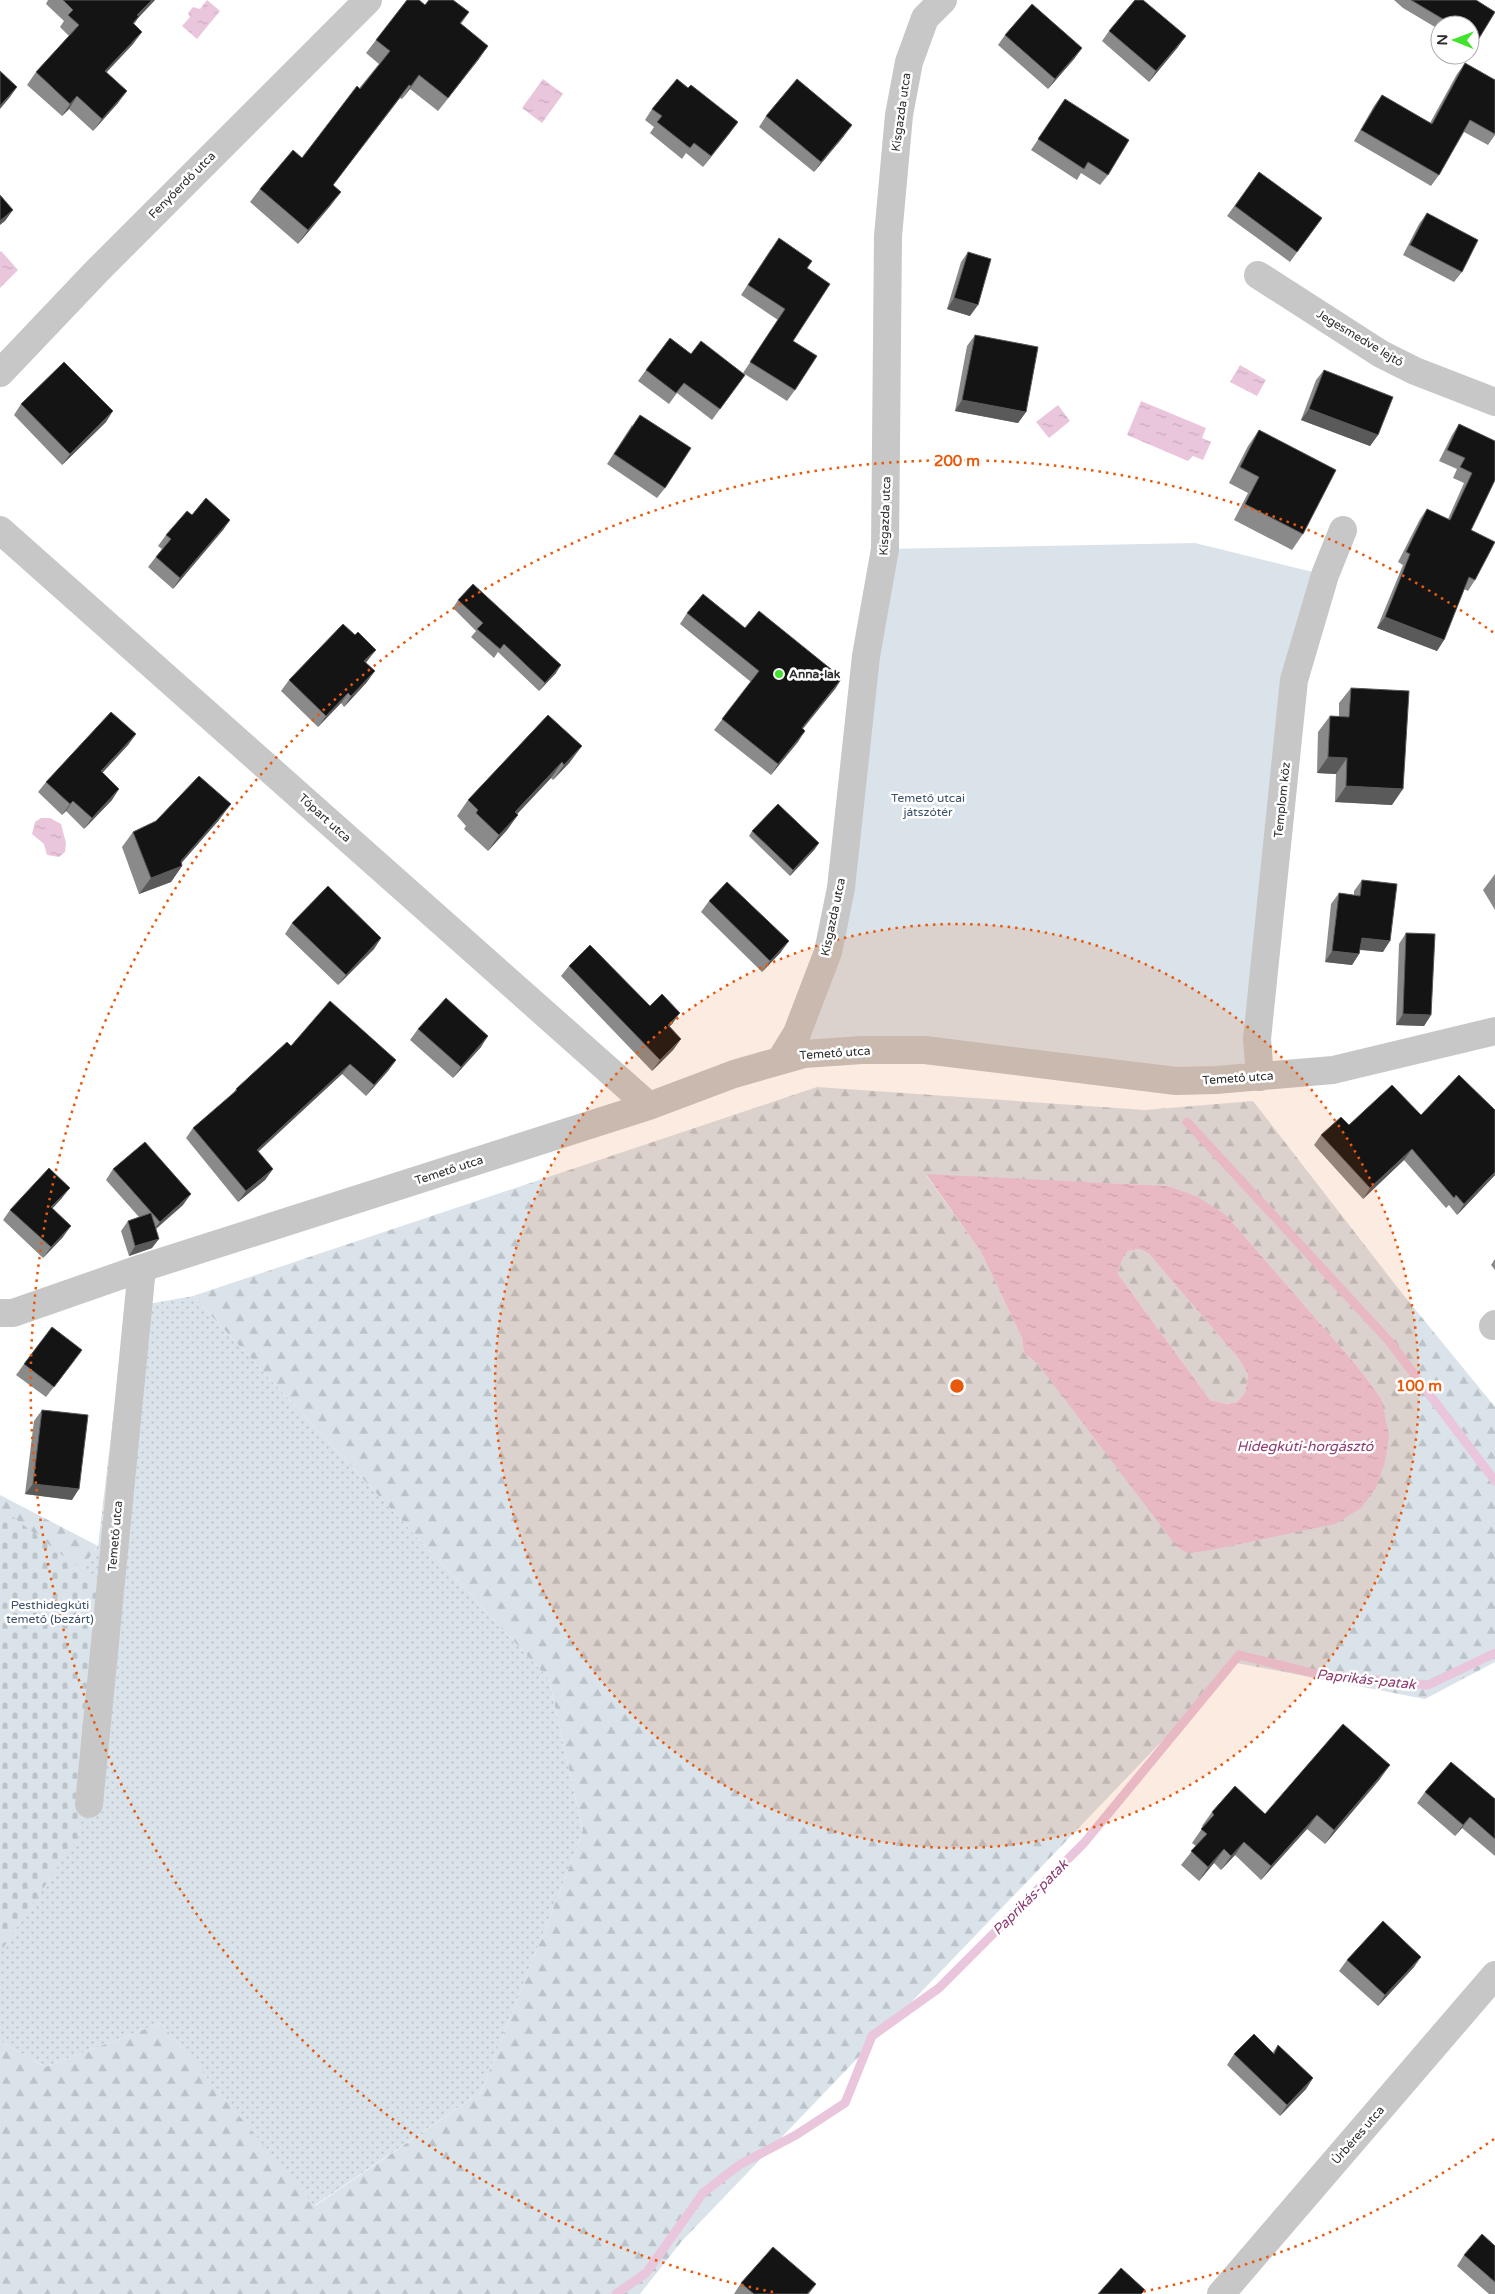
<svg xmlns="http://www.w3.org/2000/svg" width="1495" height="2294" viewBox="0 0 1495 2294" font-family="'Varela Round',sans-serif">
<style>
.grass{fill:url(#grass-dots)}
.forest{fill:url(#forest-firs);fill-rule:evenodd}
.cemetery{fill:url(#cemetery-stones)}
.park{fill:#dae3ea}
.water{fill:url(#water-ripples);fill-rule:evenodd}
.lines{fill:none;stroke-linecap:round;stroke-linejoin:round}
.stream{stroke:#eac6dd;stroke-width:9}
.street{stroke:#c7c7c7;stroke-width:28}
.wall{fill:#8a8a8a}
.shaded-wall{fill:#5a5a5a}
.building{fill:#141414;stroke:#5a5a5a}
.ring{fill:none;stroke:#e8590c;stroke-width:2.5;stroke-dasharray:2.5 5}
.poi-dot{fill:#42e32f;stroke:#fff;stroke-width:2}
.labels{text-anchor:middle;stroke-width:5;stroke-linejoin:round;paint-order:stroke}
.street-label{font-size:12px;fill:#2d2d2d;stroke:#fff}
.poi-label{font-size:12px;font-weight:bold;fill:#2d2d2d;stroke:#fff;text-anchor:start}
.park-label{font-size:12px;fill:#3b5168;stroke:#fff}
.water-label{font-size:14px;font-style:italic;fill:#8d3c70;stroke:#fff}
.centre{fill:#e8590c;stroke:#fff;stroke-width:2.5}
.ring-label{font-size:15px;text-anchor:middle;font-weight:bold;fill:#e8590c;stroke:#fff;stroke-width:5;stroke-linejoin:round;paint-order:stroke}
</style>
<defs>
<pattern id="grass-dots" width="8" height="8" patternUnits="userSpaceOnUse" patternTransform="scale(1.25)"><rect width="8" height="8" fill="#dae3ea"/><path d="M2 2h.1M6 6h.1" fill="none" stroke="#bbc3c9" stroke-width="1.8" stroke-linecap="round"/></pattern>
<pattern id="forest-firs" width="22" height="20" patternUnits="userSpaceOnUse" patternTransform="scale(1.25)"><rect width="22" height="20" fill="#dae3ea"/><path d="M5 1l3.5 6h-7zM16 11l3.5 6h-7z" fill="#bbc3c9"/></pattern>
<pattern id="cemetery-stones" width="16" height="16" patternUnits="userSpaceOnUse" patternTransform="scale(1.25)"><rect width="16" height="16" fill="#dae3ea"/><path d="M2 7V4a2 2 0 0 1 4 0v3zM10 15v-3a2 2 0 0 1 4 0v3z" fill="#bbc3c9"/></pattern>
<pattern id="water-ripples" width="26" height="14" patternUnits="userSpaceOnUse" patternTransform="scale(1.25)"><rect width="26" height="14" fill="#eac6dd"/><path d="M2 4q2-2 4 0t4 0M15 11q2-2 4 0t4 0" fill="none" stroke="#c9aabe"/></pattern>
</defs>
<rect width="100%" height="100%" fill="#fff"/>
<path class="grass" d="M193,1296L549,1679L583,1832L481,2092L314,2206L161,2023L45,2067L0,2041V1678L98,1546L126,1308Z"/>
<path class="forest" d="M817,1087L1145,1110L1253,1101L1401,1292L1495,1407V1662L1425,1699L1237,1663L681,2242L640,2294H0V2041L45,2067L161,2023L315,2206L481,2092L583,1832L549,1679L193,1296ZM926,1175L1168,1186L1226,1215L1357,1366L1381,1398L1242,1542L1206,1551L1038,1364L1024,1353L1022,1338L981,1252Z
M1140,1249L1149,1254L1239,1359L1248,1375L1245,1393L1237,1402L1225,1404L1210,1400L1118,1274L1122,1260L1128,1251Z
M0,1495L98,1546L0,1678Z"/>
<path class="cemetery" d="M0,1507L104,1587L79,1835L3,1948H0Z"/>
<path class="park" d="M1195,543L1325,575L1294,680L1260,1077L804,1054L828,952L885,549Z"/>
<path class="water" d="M207,0L220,11L197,39L182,26L190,17L188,13L193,7L200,9Z
M543,79L563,94L542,123L522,108Z
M1,251L18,270L0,288V252Z
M1240,365L1266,380L1257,396L1230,382Z
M1141,401L1206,428L1202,438L1211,442L1203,460L1193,456L1188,461L1127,435Z
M1058,405L1070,421L1049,438L1036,422Z
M41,818H50L61,824L66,843L65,852L59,857L47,855L44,844L32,834L35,822Z
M926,1174L1168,1186L1198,1197L1226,1215L1357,1366L1381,1398L1389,1435L1385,1462L1376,1488L1361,1508L1335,1524L1206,1551L1187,1553L1177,1547L1038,1364L1024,1353L1022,1338L981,1252ZM1140,1249L1149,1254L1239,1359L1248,1375L1245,1393L1237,1402L1226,1404L1210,1400L1118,1274L1122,1260L1128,1251Z"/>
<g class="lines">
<path class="stream" d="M1187,1122L1389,1341L1495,1481
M616,2294L646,2273L703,2193L739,2165L796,2135L845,2103L872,2036L939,1988L1084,1843L1239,1655L1316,1674L1428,1685L1495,1653"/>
<path class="street" d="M1258,275L1381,354L1415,371L1495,402
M0,373L97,271L368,0
M0,530L649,1106
M781,1059L797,1033L828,952L841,888L866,656L885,549L888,236L899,115L909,62L925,18L943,0
M1260,1077L1257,1039L1294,680L1325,575L1343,530
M0,1313H13L142,1268L649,1106L734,1074L804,1054L862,1050H925L1176,1081L1216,1080L1333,1070L1495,1031
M1493,1326L1495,1324
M89,1804L142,1268
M1221,2294L1495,1975"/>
</g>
<path class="wall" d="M48,0H155L138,18L134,24L133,44L107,72L118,103L93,131L69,109L62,116L27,85L36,72L69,36L60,27L64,21L46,4Z
M1394,0H1476L1478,40L1472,50L1470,49V25H1440V30L1403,8Z
M425,5L469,12L461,24L479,59L438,111L410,89L402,99L400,98L333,185L331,205L298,244L250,202L260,189L302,158L379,64L366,53L376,40Z
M1109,31L1178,47L1149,82L1102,41Z
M1005,35L1082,48L1074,59L1048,89L998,45Z
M1465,63L1495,80V135L1488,145L1464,132L1439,175L1431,186L1354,141L1374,106L1382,95L1430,123L1457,74Z
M1065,99L1108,175L1100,185L1081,173L1077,180L1031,150Z
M652,109L730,133L703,167L686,153L682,159L650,133L654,127L645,120Z
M766,116L844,136L814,172L759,127Z
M1259,172L1322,218L1290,262L1227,216Z
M1427,213L1462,272L1454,282L1403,255L1419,224Z
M771,249L807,268L793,341L795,390L787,401L743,373L778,320L741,295Z
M968,252L970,316L947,309L961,262Z
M975,335L1026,412L1018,423L955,411L967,346Z
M691,354L745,375L712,420L677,393L669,404L638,381L646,370Z
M1324,370L1378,435L1370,446L1301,420L1316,380Z
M21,404L106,422L62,465L14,415Z
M1459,424L1495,441L1471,530L1475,580L1468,591L1464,589L1444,640L1437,651L1377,628L1403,565L1398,562L1420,519L1427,509L1448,519L1464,483L1453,478L1457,469L1439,461L1452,435Z
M632,425L665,488L657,498L607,464Z
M1259,430L1303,534L1292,550L1234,520L1248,493L1229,483L1248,446Z
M192,515L230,520L223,530L173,589L148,567L162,549L158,546L166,535Z
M458,600L556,673L539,691L498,652L494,658L471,637L476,631L453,608Z
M687,613L745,628L842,678L835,689L803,729L805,731L771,775L714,730L751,682L680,624Z
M368,660L366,663L367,682L344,707L341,703L318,727L281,691L289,680Z
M1351,688L1392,805L1335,802L1336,774L1317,773L1318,732L1330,716L1339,717V703Z
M548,715L570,762L553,780L551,778L517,814L507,830L488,851L464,829L466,826L457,816L468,800Z
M136,734L128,745L102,773L112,800L84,829L66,811L62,815L38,792L46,782Z
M219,820L181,863L182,866L171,882L139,894L122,847L133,832Z
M752,831L815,849L790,876L749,836Z
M1495,874V910L1483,890Z
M1362,880L1383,952L1360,950L1359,954L1352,965L1325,962L1331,904L1339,893L1354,895V891Z
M709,901L781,952L762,972L701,912Z
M292,923L381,938L374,949L338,985L285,934Z
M1406,933L1431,1015L1424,1026L1396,1025L1399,944Z
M569,966L650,1006L680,1013L669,1027L681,1039L673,1050L652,1071L561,976Z
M418,1029L481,1047L453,1078L410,1040Z
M291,1046L396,1060L388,1071L366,1096L342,1074L258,1152L273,1169L265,1180L238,1202L186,1138L193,1128L232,1095L236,1089Z
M1421,1115L1495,1175L1457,1215L1449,1205L1446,1208L1404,1160L1363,1199L1314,1145L1321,1135L1349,1125Z
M113,1169L183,1205L156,1229L152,1248L129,1256L121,1231L128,1221L139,1217L106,1180Z
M62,1198L52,1209L63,1237L43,1258L3,1220L10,1210Z
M1495,1259V1270L1491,1265Z
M75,1360L46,1397L16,1375L24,1364Z
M42,1410L72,1500L25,1494L34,1421Z
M1380,1779L1325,1844L1307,1829L1261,1880L1235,1855L1221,1870L1214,1863L1199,1881L1181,1865L1196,1846L1192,1843L1203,1827L1202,1826L1212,1812L1265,1814Z
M1425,1792L1495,1799V1856L1462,1828L1455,1836L1417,1803Z
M1347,1960L1414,1967L1378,2006L1339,1971Z
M1278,2045L1313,2078L1306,2089L1280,2116L1227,2065L1234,2054L1273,2052Z
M1495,2246V2294H1489L1457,2266L1464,2255Z
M741,2283L816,2284L809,2294H734Z"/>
<path class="shaded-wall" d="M152,0H155L138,18L130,29L137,15Z
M142,32L133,44L96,83L105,71Z
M1186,36L1178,47L1149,82L1156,71Z
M488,46L479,59L438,111Z
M1082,48L1074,59L1048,89L1055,79Z
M419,75L410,89L402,99L411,86Z
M409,85L400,98L323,198L333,185Z
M17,87L10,97L0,109V106Z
M127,91L118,103L93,131L102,119Z
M77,96L69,109L62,116L70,104Z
M738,122L730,133L703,167L711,156Z
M852,125L844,136L814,172L821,162Z
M341,192L331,205L298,244L308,230Z
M13,210L5,221L0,225V221Z
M954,298L978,305L970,316L947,309Z
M962,400L1026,412L1018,423L955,411Z
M1309,409L1378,435L1370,446L1301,420Z
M113,411L106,422L62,465L70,454Z
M230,520L223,530L173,589L180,578Z
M1385,617L1444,640L1437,651L1377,628Z
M376,650L368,660L357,672L364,661Z
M561,665L556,673L539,691L545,683Z
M375,671L367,682L344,707L351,696Z
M842,678L835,689L794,739L802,728Z
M348,693L341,703L318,727L326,716Z
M805,731L798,742L771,775L778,764Z
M136,734L128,745L94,782L101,771Z
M582,746L570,762L553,780L564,765Z
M1328,757L1347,758L1336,774L1317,773Z
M562,762L551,778L504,828L515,812Z
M1346,786L1403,789L1392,805L1335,802Z
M119,789L112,800L84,829L92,818Z
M73,801L66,811L62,815L70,804Z
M231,804L219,820L178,867L182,866L171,882L139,894L151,878L181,861Z
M518,815L507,830L488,851L499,835Z
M819,843L815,849L790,876L793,870Z
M381,938L374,949L338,985L346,975Z
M1362,938L1390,941L1383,952L1354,949Z
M789,941L781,952L762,972L770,961Z
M1332,951L1359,954L1352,965L1325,962Z
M680,1013L672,1024L660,1036L668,1025Z
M1403,1014L1431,1015L1424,1026L1396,1025Z
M488,1036L481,1047L453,1078L461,1067Z
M681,1039L673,1050L652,1071L660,1060Z
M396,1060L388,1071L366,1096L374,1085Z
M350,1064L342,1074L249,1160L257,1150Z
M1412,1149L1404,1160L1363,1199L1370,1188Z
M273,1169L265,1180L238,1202L246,1191Z
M1495,1172V1175L1457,1215L1464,1204Z
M70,1188L62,1198L43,1218L51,1207Z
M191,1194L183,1205L152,1232L160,1222Z
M71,1226L63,1237L43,1258L51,1247Z
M159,1239L152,1248L129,1256L135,1246Z
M33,1484L79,1489L72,1500L25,1494Z
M1390,1765L1380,1779L1325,1844L1334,1830Z
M1317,1815L1307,1829L1261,1880L1271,1866Z
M1470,1817L1462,1828L1455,1836L1463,1825Z
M1244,1842L1235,1855L1221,1870L1231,1856Z
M1224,1849L1214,1863L1199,1881L1208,1867Z
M1421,1957L1414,1967L1378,2006L1385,1995Z
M1313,2078L1306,2089L1280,2116L1287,2105Z"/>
<path class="building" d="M63,0H152L137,15L139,16L133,23L142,32L105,71L127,91L102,119L77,96L70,104L36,72L79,25L68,15L73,10Z
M407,0H419L425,5L429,0H453L469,12L460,23L488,46L448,98L419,75L411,86L409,85L333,185L341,192L308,230L260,189L293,150L302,158L357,86L360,89L390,51L376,40Z
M1135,0H1143L1186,36L1156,71L1109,31Z
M1411,0H1476L1495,12L1478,40L1470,35V25H1453Z
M1032,4L1082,48L1055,79L1005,35Z
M1465,63L1495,80V134L1470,120L1439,175L1361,130L1382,95L1432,124Z
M0,71L17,87L0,106Z
M677,79L688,88L691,85L738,122L711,156L694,143L690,148L657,122L662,116L652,109Z
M797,79L852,125L821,162L766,116Z
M1065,99L1129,140L1108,175L1088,162L1084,169L1038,139Z
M1259,172L1322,218L1297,252L1235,206Z
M0,195L13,210L0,221Z
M1427,213L1478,240L1462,272L1410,245Z
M779,238L812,261L807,268L830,284L793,341L817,356L795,390L750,362L785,309L748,285Z
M968,252L991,259L978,305L954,298Z
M975,335L1038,347L1026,412L962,400Z
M670,338L691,354L701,341L745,375L720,409L684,383L676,393L646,370Z
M64,362L113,411L70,454L21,404Z
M1324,370L1393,397L1378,435L1309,409Z
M640,415L691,448L665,488L614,454Z
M1459,424L1495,441V480L1471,530L1495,542L1475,580L1469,577L1444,640L1385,617L1410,554L1406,552L1427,509L1450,520L1472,473L1460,467L1465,458L1447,450Z
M1259,430L1336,470L1303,534L1245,504L1259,477L1240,467Z
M206,498L230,520L180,578L156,557L171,539L166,535L187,511L192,515Z
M473,584L561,665L545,683L504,644L500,649L477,629L483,623L458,600Z
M703,594L745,628L759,611L842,678L802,728L805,731L778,764L722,719L759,671L687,613Z
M343,624L355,635L358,632L376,650L364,661L375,671L351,696L348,693L326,716L289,680Z
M1351,688L1409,691L1403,789L1346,786L1347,758L1328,757L1330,716L1349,717Z
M111,712L136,734L101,771L119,789L92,818L73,801L70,804L46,782Z
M548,715L582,746L564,765L562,762L515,812L518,815L499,835L476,813L478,810L468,800Z
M199,776L231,804L181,861L182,866L151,878L133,832L156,821Z
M778,804L819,843L793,870L752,831Z
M1362,880L1397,884L1390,941L1362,938L1359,954L1332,951L1339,893L1360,896Z
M727,882L789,941L770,961L709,901Z
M328,886L381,938L346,975L292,923Z
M1406,933L1435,934L1431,1015L1403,1014Z
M590,945L650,1006L662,994L680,1013L668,1025L681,1039L660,1060L569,966Z
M446,998L488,1036L461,1067L418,1029Z
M330,1001L396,1060L374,1085L350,1064L257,1150L273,1169L246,1191L193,1128L237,1090L236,1089L287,1042L291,1046Z
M1459,1075L1495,1110V1172L1464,1204L1456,1195L1454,1198L1412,1149L1370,1188L1321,1135L1341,1117L1349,1125L1392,1085L1421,1115Z
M145,1142L191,1194L160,1222L113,1169Z
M49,1168L70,1188L51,1207L71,1226L51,1247L10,1210Z
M151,1213L159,1239L135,1246L128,1221Z
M52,1327L82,1350L54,1387L24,1364Z
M42,1410L88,1415L79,1489L33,1484Z
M1343,1724L1390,1765L1334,1830L1317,1815L1271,1866L1244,1842L1231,1856L1224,1849L1208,1867L1191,1851L1207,1834L1201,1829L1214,1815L1212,1812L1235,1786L1265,1814Z
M1451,1762L1495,1799V1839L1470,1817L1463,1825L1425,1792Z
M1383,1921L1421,1957L1385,1995L1347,1960Z
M1254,2034L1274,2054L1278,2045L1313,2078L1287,2105L1234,2054Z
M1482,2234L1495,2246V2282L1464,2255Z
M773,2247L816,2284L807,2294H754L741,2283Z
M1121,2268L1145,2290L1141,2294H1098Z"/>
<circle cx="957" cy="1386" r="462" fill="#e8590c" fill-opacity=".12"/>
<g class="ring">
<circle cx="957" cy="1386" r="462"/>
<path d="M1494 2139A925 925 0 0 1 1141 2292M773 2292A925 925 0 1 1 1494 633"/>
</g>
<circle class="poi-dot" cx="779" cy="674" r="5"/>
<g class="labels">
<g class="street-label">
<text transform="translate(901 112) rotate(-82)" y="4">Kisgazda utca</text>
<text transform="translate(182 185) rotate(-45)" y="4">Fenyőerdő utca</text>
<text transform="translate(1360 338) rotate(31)" y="4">Jegesmedve lejtő</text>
<text transform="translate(885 516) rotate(-88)" y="4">Kisgazda utca</text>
<text transform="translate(1282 800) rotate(-84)" y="4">Templom köz</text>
<text transform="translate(325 818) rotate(42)" y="4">Tópart utca</text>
<text transform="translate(833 917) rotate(-78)" y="4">Kisgazda utca</text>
<text transform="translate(835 1053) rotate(-4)" y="4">Temető utca</text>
<text transform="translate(1238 1078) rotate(-4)" y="4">Temető utca</text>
<text transform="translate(449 1170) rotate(-18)" y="4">Temető utca</text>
<text transform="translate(115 1536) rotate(-85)" y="4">Temető utca</text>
<text transform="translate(1358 2135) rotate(-49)" y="4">Úrbéres utca</text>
</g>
<g class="poi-label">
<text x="789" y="678">Anna-lak</text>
</g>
<g class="park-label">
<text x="928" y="802">Temető utcai<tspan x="928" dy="14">játszótér</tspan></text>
<text x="50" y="1609">Pesthidegkúti<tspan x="50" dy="14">temető (bezárt)</tspan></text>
</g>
<g class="water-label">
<text x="1305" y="1451">Hidegkúti-horgásztó</text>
<text transform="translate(1366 1679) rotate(6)" y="5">Paprikás-patak</text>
<text transform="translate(1030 1897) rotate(-45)" y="5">Paprikás-patak</text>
</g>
</g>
<circle cx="957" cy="1386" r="8" class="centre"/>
<g class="ring-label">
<text x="957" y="466">200 m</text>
<text x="1419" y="1391">100 m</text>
</g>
<g transform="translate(1455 40) rotate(271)"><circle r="24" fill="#ffffff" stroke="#ababab"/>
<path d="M0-4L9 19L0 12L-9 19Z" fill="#42e32f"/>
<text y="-8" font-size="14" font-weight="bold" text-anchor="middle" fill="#2d2d2d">N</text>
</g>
</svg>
